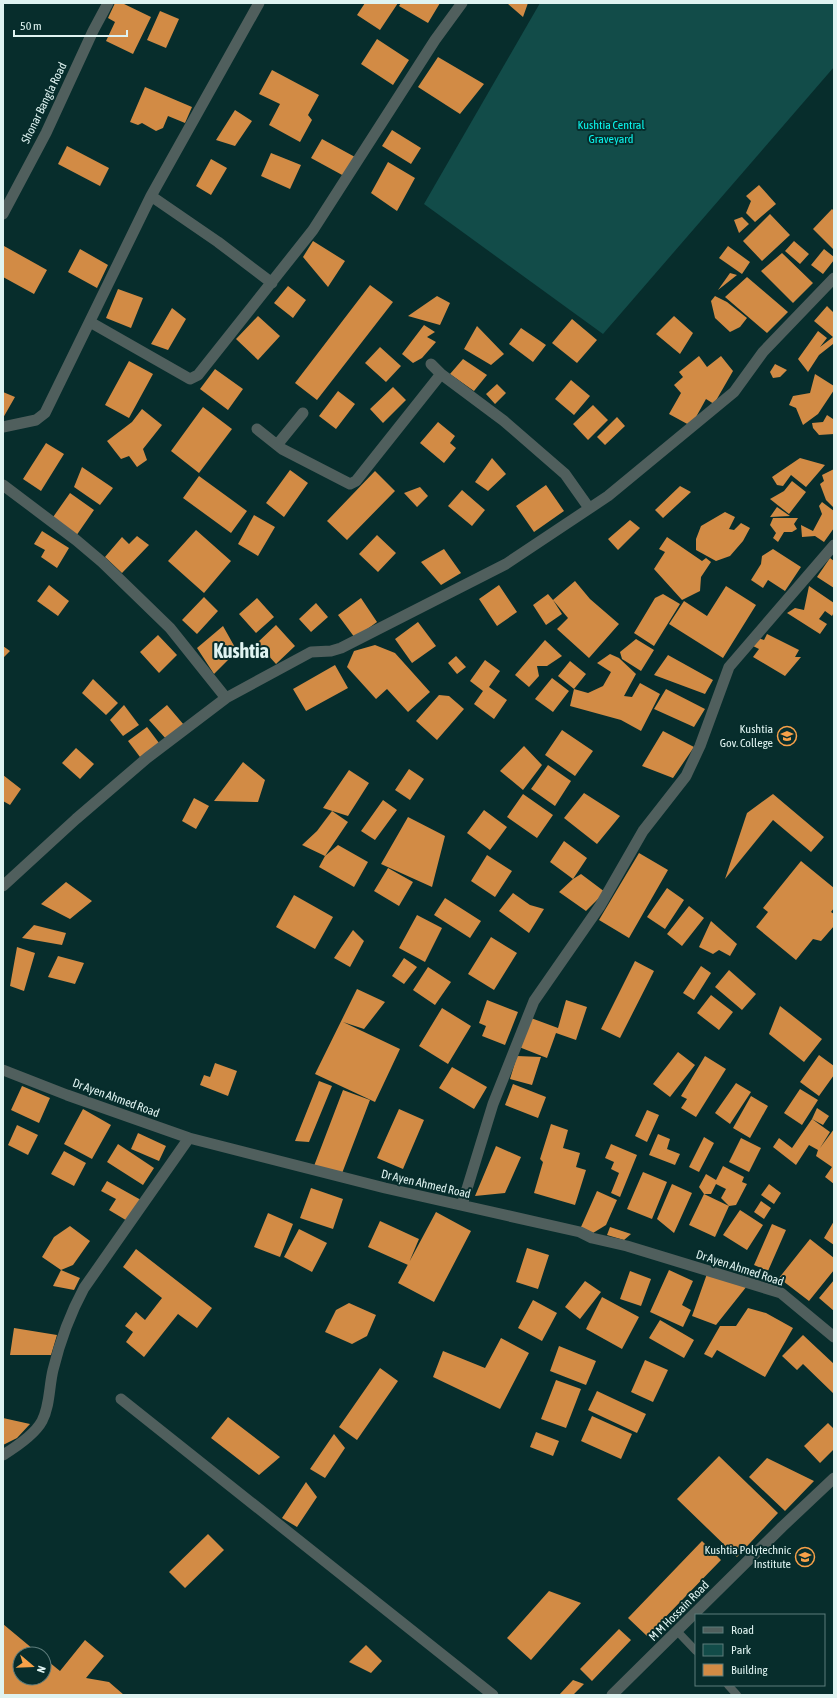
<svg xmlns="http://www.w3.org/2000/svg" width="837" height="1698" viewBox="0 0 837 1698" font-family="'Asap Condensed',sans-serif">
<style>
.green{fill:#124c49}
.building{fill:#d28b45}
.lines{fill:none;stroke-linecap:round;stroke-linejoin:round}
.service{stroke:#505f5d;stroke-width:8}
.minor{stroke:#505f5d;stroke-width:11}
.labels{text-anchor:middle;stroke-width:4;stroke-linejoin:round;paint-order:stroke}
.street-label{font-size:12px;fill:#dff3f1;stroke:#072d2c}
.park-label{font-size:12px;fill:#0af6ed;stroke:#072d2c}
.poi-label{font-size:12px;fill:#dff3f1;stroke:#072d2c;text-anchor:end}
.town-label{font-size:20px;font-weight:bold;fill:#dff3f1;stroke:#072d2c}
</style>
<rect width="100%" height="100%" fill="#072d2c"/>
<path class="green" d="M540,3H834V67L603,334L424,204Z"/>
<path class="building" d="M115,3H122L151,17L133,54L106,41L115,22L108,18Z
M365,3H398L380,30L357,15Z
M401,3H440L428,23L399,6Z
M507,3H528L523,17Z
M160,11L179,19L166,48L147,40Z
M377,39L409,60L393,85L361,64Z
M438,57L484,84L460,114L418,87Z
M272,70L319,95L308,115L312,120L300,142L269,125L280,104L259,94Z
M145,87L192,107L185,123L168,116L163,128L156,131L142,123L138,125L130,122Z
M235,110L252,121L235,146L216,140Z
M392,130L421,148L411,164L382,146Z
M322,139L355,157L344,176L311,158Z
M67,146L109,168L100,186L58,164Z
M271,153L301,165L290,189L261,176Z
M211,159L227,168L211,195L196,186Z
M388,162L415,178L397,211L371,193Z
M759,185L776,204L755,222L746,213L751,201L746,196Z
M832,209L834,211V250L813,229Z
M770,214L790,235L762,261L743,241Z
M742,217L749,224L739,233L734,220Z
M313,241L345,261L328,287L303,257Z
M794,241L809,254L800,264L785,251Z
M4,246L47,270L34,294L3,277Z
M728,246L750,262L742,274L719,258Z
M80,249L108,265L97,288L68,272Z
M824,249L834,257V260L823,274L811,265Z
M782,253L813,283L793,303L761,271Z
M730,273L737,275L718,290Z
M747,277L788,312L767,333L725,297Z
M370,285L393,302L317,400L295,383Z
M288,286L306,300L293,318L274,303Z
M118,289L143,298L131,328L106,318Z
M437,296L450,303L440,325L408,316Z
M715,296L727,302L747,318L740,327L730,332L715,318L711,301Z
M827,306L834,313L833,344L819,355L808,372L798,359L818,331L827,338L820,347L833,337L814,321Z
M172,308L186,319L168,350L151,344Z
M258,316L280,336L258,360L236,339Z
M674,316L693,333L680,354L656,334Z
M572,319L597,340L577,363L552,343Z
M424,325L435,332L427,337L436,342L422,358L413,363L402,354Z
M477,326L504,354L491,365L464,349Z
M521,328L546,345L533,362L509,344Z
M380,347L401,366L386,382L365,363Z
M699,356L707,367L721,356L733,371L714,404L706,399L691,426L669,414L681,393L674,385L683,377L679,372Z
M463,359L487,375L474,391L450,374Z
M129,361L153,374L129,418L105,405Z
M775,364L787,370L780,377L773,378L770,372Z
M215,369L243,389L228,410L200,389Z
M815,374L834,386V390L818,414L803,425L796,408L789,405L793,396L810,393Z
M571,380L590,396L574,415L555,399Z
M497,384L506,393L495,404L486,394Z
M393,387L406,400L383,423L370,409Z
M338,391L355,404L336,429L319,416Z
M3,392L15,397L3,418Z
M593,405L608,420L588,440L573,424Z
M203,407L232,429L199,473L171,451Z
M142,409L162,425L143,449L147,460L137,467L129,456L121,459L107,441L132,422Z
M827,415L833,419L834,434L819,435L813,428L812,423L823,422Z
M617,417L625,426L605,445L597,437Z
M438,422L455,436L450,443L456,448L444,463L420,443Z
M46,443L64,454L41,491L23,479Z
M492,458L506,474L488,491L475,482Z
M800,458L825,465L806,487L791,475L783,486L777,485L772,477Z
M82,467L113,488L100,505L74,487Z
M834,469V508L826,500L820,484L824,481L822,475Z
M290,470L308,483L284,517L266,503Z
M375,471L395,491L347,540L327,521Z
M199,476L247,511L231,533L183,498Z
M792,481L806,492L789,514L770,499L784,491Z
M546,485L564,511L534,532L516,506Z
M680,486L691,492L663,518L655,510Z
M420,487L428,496L417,507L404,493Z
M462,490L485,510L472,526L448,506Z
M70,493L94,510L76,536L51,520Z
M822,502L834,511V528L824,542L815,536L802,537L801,525L813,531L822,514L819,506Z
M777,507L790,516L770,517Z
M725,512L735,517L729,529L734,530L741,523L750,528L743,541L730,556L716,561L696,550V539L701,526Z
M254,515L275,527L258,556L238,544Z
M773,518H798L794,524L797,529L792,532H784L778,542L773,538L776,533L770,525Z
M630,520L640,528L618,550L608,539Z
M196,530L231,561L204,593L168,561Z
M42,531L69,548L57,568L41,557L45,550L34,544Z
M377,535L396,553L378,572L359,554Z
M137,536L149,545L122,573L105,557L122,537L129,544Z
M667,537L702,561L706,558L711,562L701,577L700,591L682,600L654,569L665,552L659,549Z
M444,549L461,573L441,585L421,562Z
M773,549L801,567L785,591L768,580L763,588L751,580L761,564L762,556Z
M830,558L834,561V588L817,577Z
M575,581L590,599L619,624L589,658L557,629L568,618L553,600L562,614L546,625L533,605L548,594L553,600Z
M49,585L69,601L58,616L37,601Z
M499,585L517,612L497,626L479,599Z
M726,586L756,605L723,658L669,624L684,601L707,616Z
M809,586L834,603V612L832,616L825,611L819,619L827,624L820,634L787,613L795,608L804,610Z
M663,594L680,604L654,646L634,633L655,598Z
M204,597L218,611L197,634L182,620Z
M257,598L274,617L256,633L239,614Z
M361,598L377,622L355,638L338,615Z
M316,603L328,617L311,632L299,619Z
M418,622L436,646L412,663L395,639Z
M276,625L295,646L276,664L257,643Z
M223,626L237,651L214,674L197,648Z
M767,634L799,650L795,657H801L785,676L753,657L759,649L753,646L758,638L764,640Z
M158,635L177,655L159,673L140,652Z
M636,639L654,650L641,671L622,659L620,652Z
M545,640L562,656L547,666H537L539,676L529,687L515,675Z
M375,645L395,653L430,692L408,712L387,689L376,699L347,667L354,651Z
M3,646L10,651L3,658Z
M610,654L619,658L636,674L624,696L632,697L640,683L660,694L641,731L621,720L570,706L574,689L588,693L603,686L611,672L597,663Z
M668,655L713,680L705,694L654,675Z
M456,656L466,667L457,674L448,663Z
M485,660L500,671L489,687L507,700L494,719L474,704L483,691L470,681Z
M570,661L586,674L574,689L558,676Z
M335,665L348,688L306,711L293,689Z
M552,678L569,691L553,712L535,699Z
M93,679L118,703L106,715L82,693Z
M666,689L705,709L694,727L654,709Z
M439,695L449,696L464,709L437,740L416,721Z
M124,705L139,725L123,736L110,720Z
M167,705L184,725L167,740L149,720Z
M147,727L159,743L140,757L128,741Z
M562,730L593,751L575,776L545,755Z
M663,731L694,747L673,778L642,766Z
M524,746L542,765L523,790L500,771Z
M76,748L94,764L80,779L62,763Z
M243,762L265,780L258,802L214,801Z
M548,765L571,781L555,806L531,789Z
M409,769L424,779L410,800L395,790Z
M349,770L369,783L348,816L323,808Z
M3,775L21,789L10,805L3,801Z
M584,793L620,816L597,844L564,818Z
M523,794L553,815L537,838L507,817Z
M773,794L824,837L811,852L773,820L725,879L747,813Z
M194,798L209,806L196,829L182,821Z
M383,800L397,810L375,840L361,831Z
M484,810L507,827L490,850L467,833Z
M332,811L348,822L325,856L338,845L368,862L354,887L319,867L325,856L302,845L317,831Z
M408,817L445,836L432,887L381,864Z
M564,841L587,858L573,879L550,862Z
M639,853L668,870L629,938L599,920Z
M487,855L512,871L495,897L471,881Z
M801,861L834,888V908L831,912L834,914V926L821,941L813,939L796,960L756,927L768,912L763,908Z
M388,868L413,882L399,906L374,891Z
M581,874L605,892L586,911L559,892L573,879Z
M66,882L92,901L70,919L41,904Z
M667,888L684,900L665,929L647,917Z
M513,893L530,905L544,909L529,933L499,911Z
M294,895L333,917L315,949L276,927Z
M445,898L481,921L470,938L434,915Z
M689,906L704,918L682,946L667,934Z
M417,915L442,928L425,962L399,948Z
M711,921L737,944L730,956L719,950L713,954L699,947Z
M34,925L66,933L62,945L22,938Z
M353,930L364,941L350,967L334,958Z
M491,937L517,953L494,990L468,974Z
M17,947L35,953L24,991L10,986Z
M58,956L84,963L75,984L48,977Z
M404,958L417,967L404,984L392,976Z
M635,961L654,971L620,1038L601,1029Z
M701,966L711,973L694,1000L683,993Z
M428,967L451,982L435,1005L413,990Z
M729,970L756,994L742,1010L715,987Z
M357,989L385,1002L364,1029L343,1022L400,1049L375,1102L315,1074Z
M711,995L733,1012L719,1030L697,1013Z
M487,1000L518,1012L505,1045L482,1036L486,1026L479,1023Z
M566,1000L587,1007L576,1040L556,1033L547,1058L519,1047L531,1018L558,1028Z
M780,1006L822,1039L804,1062L769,1034Z
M442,1008L471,1026L448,1064L419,1046Z
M678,1052L695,1065L670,1097L653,1084Z
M819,1055L834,1066V1075L819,1096L800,1082Z
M517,1056L541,1057L532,1085L510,1079Z
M705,1056L726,1069L696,1117L681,1108L687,1099L681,1096Z
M215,1063L237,1071L228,1096L200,1085L204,1075L210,1077Z
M452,1067L487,1087L474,1109L439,1088Z
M319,1081L332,1086L309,1142L295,1141Z
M736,1083L751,1092L730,1124L715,1113Z
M513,1084L546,1097L538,1118L505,1105Z
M22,1086L50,1098L39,1123L11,1110Z
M800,1089L818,1100L802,1125L784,1113Z
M343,1090L370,1100L341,1176L314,1166Z
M751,1096L768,1106L750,1138L733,1128Z
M817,1108L829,1116L823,1125L812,1119Z
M83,1109L111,1125L92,1159L64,1144Z
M399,1109L424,1120L403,1169L377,1158Z
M647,1110L659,1115L647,1142L635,1136Z
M812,1119L830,1132L820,1148L834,1129V1184L825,1177L832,1167L816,1156L818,1150L809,1145L796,1165L773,1147L779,1138L792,1148Z
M551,1124L568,1130L563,1148L580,1153L576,1167L586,1170L575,1205L534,1193L543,1162L540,1159Z
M17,1125L38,1135L28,1155L8,1145Z
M138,1133L166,1146L159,1161L131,1149Z
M658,1134L670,1139L667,1149L680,1154L675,1165L649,1155Z
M704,1137L714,1143L699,1172L689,1167Z
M741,1138L761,1148L749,1172L729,1162Z
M118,1144L154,1168L143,1185L107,1162Z
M611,1144L637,1155L620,1197L611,1193L619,1173L611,1169L614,1162L605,1158Z
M496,1146L521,1157L505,1193L475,1196Z
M64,1151L86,1163L74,1186L51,1174Z
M723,1166L744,1177L742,1182L747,1184L736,1205L729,1206L715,1237L689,1225L704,1194L729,1206L721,1198L726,1189L716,1184L711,1194H704L699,1187L706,1174L716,1180Z
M643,1172L667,1182L652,1219L627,1209Z
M107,1181L141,1200L129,1222L109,1210L116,1199L101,1191Z
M672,1184L692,1193L674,1233L657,1219Z
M769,1184L781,1193L774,1204L761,1195Z
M311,1188L343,1199L333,1229L300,1218Z
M597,1191L617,1200L606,1225L593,1233L581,1227Z
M761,1201L771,1208L764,1219L754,1212Z
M740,1210L763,1225L747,1250L723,1235Z
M436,1212L471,1231L434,1302L398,1283Z
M268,1213L293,1224L280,1257L254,1247Z
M380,1221L419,1239L408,1265L368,1247Z
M834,1221V1245L824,1238Z
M772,1224L786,1230L768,1271L754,1265Z
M70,1226L90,1241L73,1265L61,1270L80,1278L74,1290L53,1286L61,1270L42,1257L54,1237Z
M610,1227L631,1234L624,1240L607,1235Z
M299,1229L327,1243L312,1272L284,1257Z
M810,1239L834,1258V1270L809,1301L779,1278Z
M527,1248L549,1255L538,1289L516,1282Z
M136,1249L212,1308L197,1328L178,1314L144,1357L126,1342L133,1332L125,1326L136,1312L145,1320L162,1298L123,1267Z
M669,1270L693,1281L682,1305L691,1310L683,1327L650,1312Z
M630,1271L651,1279L641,1306L620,1299Z
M708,1271L747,1286L716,1325L692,1316Z
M834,1280V1311L819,1298Z
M585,1281L601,1292L580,1319L565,1307Z
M602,1297L639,1317L622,1349L586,1329Z
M533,1300L557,1313L542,1341L518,1328Z
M349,1303L376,1315L367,1336L352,1344L325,1332L336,1310Z
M748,1308L766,1313L793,1328L765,1377L717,1350L712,1358L704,1354L720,1326H736Z
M660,1320L694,1340L684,1358L649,1338Z
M14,1328L57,1335L51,1355H10Z
M803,1335L834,1364V1394L803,1364L797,1370L782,1356Z
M501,1338L529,1353L500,1409L433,1377L443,1351L485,1368Z
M559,1346L596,1361L586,1385L550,1371Z
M645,1360L668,1370L653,1402L631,1392Z
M380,1368L398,1381L357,1440L339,1427Z
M556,1380L581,1389L566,1428L541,1419Z
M597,1391L646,1414L637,1433L588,1410Z
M592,1416L632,1434L621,1459L581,1441Z
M228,1417L280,1457L259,1475L211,1438Z
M3,1418L30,1424L17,1438L3,1445Z
M828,1423L834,1429V1449L820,1463L804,1446Z
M536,1432L559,1441L553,1456L530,1447Z
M334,1434L345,1448L325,1478L310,1469Z
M719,1456L778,1513L737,1557L677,1499Z
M767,1458L814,1481L785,1511L749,1477Z
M306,1482L317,1497L297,1527L282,1518Z
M208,1534L224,1550L185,1588L169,1572Z
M702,1541L721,1560L647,1636L628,1618Z
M549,1591L581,1603L531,1660L507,1638Z
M3,1624L39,1654H20V1678H44V1658L60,1671L85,1640L104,1656L86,1678L109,1682L124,1695H3Z
M619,1629L631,1640L592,1681L580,1669Z
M366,1645L382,1661L371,1673L349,1662Z
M573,1680L584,1684L573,1695H559Z"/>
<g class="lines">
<path class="service" d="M677,1631L696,1651
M728,1685L737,1695"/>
<path class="minor" d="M151,196L218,242L272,283
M3,214L46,133L93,31L108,3
M90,322L190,379L198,375L313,230L435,40L462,3
M431,364L441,374L504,421L565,474L589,508
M3,427L36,420L45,413L151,196L259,3
M257,429L282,449L350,484L356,481L441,374
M277,445L303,413
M3,485L76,540L102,562L170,628L226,698
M3,886L76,819L147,758L226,698L311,652L331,651L341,648L506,564L608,496L734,392L763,352L834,278
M3,1070L67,1095L189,1138L385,1188L580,1232L592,1238L627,1246L781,1293L834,1337
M462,1205L493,1104L534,1001L600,906L643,831L686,776L700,746L729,667L834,545
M121,1399L493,1695
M3,1455C16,1447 35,1434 42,1421C50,1406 49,1386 53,1370C60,1341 70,1314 84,1288L189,1138
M612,1695L782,1527L834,1478"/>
</g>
<defs>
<g id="university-ring" transform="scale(1)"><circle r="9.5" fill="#072d2c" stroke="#f7a149" stroke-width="1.5"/><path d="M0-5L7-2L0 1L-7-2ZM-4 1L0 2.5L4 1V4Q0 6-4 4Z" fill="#f7a149"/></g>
</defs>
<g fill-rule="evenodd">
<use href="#university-ring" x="787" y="736"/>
<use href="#university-ring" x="805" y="1557"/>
</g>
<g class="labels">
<g class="street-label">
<text transform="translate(44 103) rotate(-64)" y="4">Shonar Bangla Road</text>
<text transform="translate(116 1098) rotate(20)" y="4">Dr Ayen Ahmed Road</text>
<text transform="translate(426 1184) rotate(13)" y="4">Dr Ayen Ahmed Road</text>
<text transform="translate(740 1268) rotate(18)" y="4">Dr Ayen Ahmed Road</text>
<text transform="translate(679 1611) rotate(-45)" y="4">M M Hossain Road</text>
</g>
<g class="park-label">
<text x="611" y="129">Kushtia Central<tspan x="611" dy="14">Graveyard</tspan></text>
</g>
<g class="poi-label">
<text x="773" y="733">Kushtia<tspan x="773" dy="14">Gov. College</tspan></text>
<text x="791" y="1554">Kushtia Polytechnic<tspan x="791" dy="14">Institute</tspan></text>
</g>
<g class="town-label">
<text x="241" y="658">Kushtia</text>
</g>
</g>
<rect width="837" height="1698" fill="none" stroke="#dff3f1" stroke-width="8"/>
<rect x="695" y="1614" width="130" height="72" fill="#072d2c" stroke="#5d7c7b"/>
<rect x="703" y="1627" width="20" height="6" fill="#505f5d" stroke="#5d7c7b"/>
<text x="731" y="1634" font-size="12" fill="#dff3f1">Road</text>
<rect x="703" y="1644" width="20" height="12" fill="#124c49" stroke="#5d7c7b"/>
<text x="731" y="1654" font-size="12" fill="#dff3f1">Park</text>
<rect x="703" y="1664" width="20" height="12" fill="#d28b45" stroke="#5d7c7b"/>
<text x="731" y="1674" font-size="12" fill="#dff3f1">Building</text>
<g transform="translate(32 1666) rotate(109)"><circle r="19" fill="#072d2c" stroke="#5d7c7b"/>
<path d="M0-3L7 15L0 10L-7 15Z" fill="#f7a149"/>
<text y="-6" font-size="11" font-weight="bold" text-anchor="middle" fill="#dff3f1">N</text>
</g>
<path d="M14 30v6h113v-6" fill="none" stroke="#dff3f1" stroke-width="2"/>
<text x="20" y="30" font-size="12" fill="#dff3f1" stroke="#072d2c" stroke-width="3" paint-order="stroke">50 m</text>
</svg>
